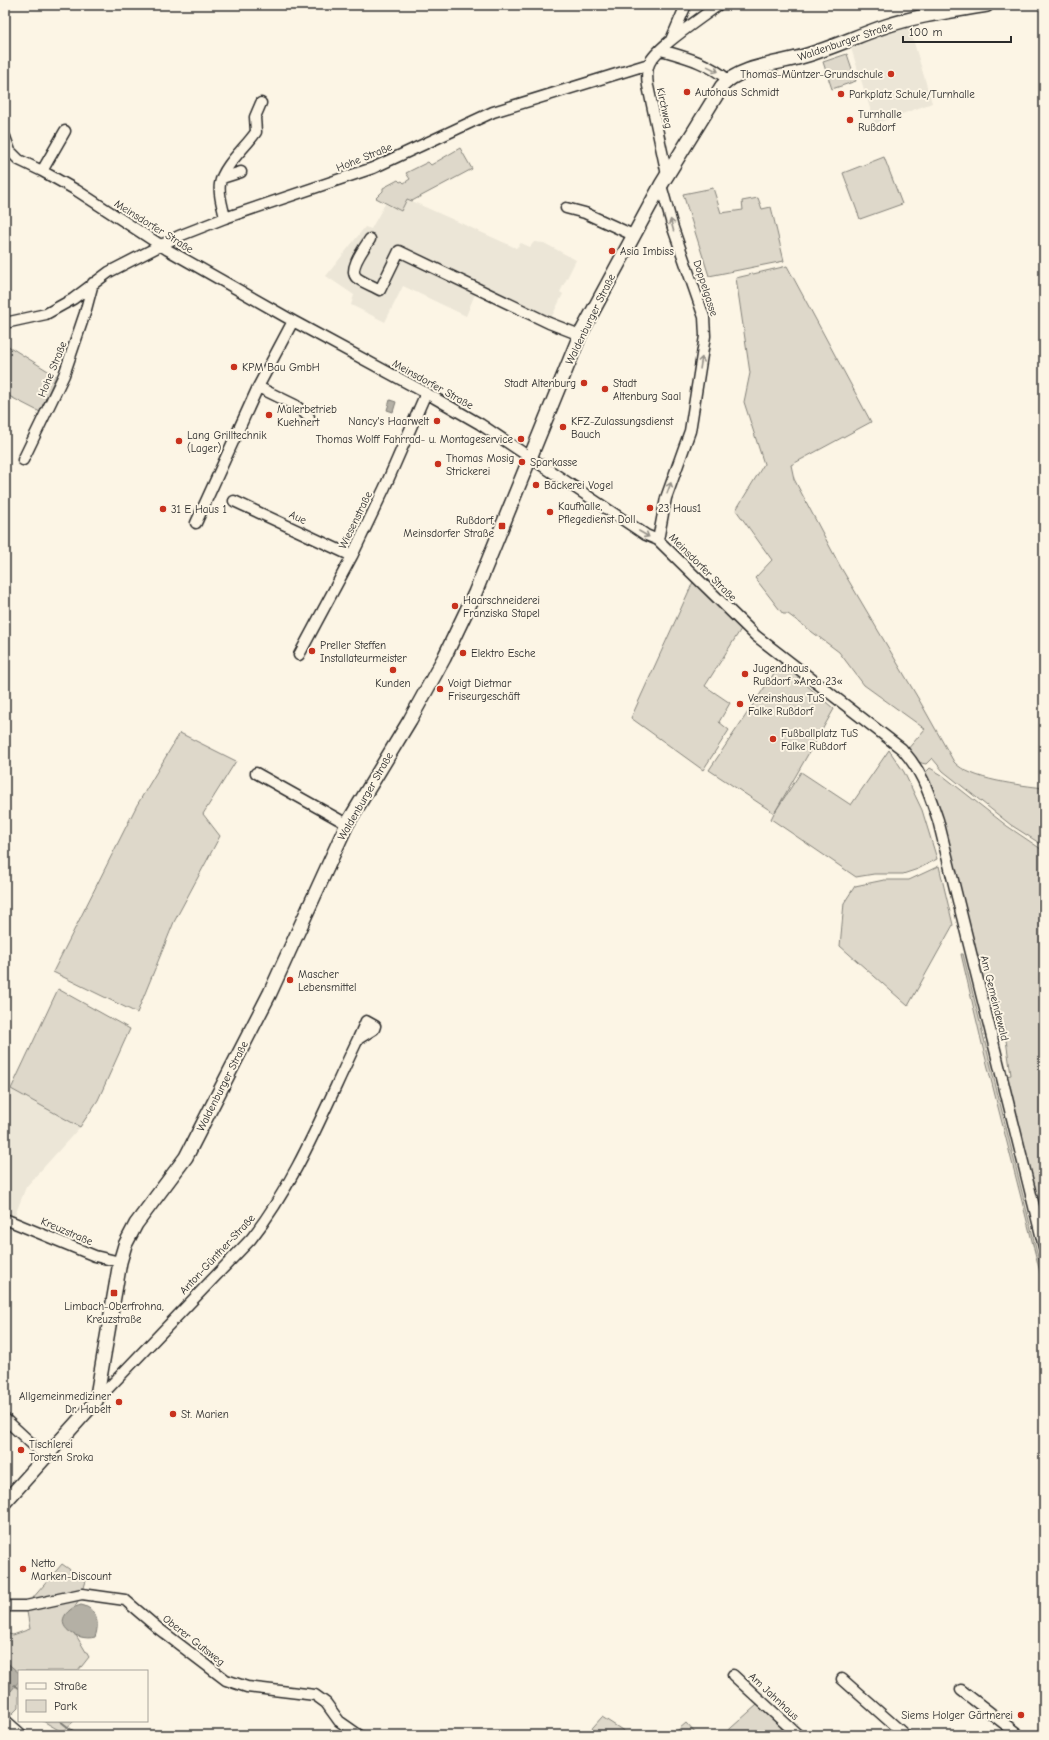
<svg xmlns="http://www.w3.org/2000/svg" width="1049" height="1740" viewBox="0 0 1049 1740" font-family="'Comic Neue',sans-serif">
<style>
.built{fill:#ece6d7}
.green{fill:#ded8ca;stroke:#84827a}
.water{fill:#b4b0a5;stroke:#7d7b74}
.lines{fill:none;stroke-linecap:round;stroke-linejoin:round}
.stream{stroke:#7d7b74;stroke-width:2}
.minor-casing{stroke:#2b2b2b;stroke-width:13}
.major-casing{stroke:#2b2b2b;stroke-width:16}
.minor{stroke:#fcf5e5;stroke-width:10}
.major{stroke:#fcf5e5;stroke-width:13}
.oneway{stroke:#949088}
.poi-dot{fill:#c8321e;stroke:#fcf5e5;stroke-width:1.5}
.labels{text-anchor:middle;stroke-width:4;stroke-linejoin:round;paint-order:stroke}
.street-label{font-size:11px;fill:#2b2b2b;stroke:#fcf5e5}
.poi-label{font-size:11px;fill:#2b2b2b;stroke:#fcf5e5;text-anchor:start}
</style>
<rect width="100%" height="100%" fill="#fcf5e5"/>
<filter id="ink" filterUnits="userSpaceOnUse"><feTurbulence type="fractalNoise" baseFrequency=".025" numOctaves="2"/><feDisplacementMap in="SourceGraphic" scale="8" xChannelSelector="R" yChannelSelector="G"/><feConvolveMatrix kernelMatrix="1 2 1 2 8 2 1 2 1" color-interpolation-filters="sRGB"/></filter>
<g filter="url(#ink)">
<path class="built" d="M909,26L932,103L875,124L850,45Z
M407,199L516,248L521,243L530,247L534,242L544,243L576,260L560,292L563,294L547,326L475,294L466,316L403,286L385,322L351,305L354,295L326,276L365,227L371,229L385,204L401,211Z
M11,1089L80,1127L26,1187L5,1241V1094Z"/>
<path class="green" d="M847,54L856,81L832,89L823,62Z
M460,148L472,169L412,201L407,199L401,211L376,198L383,191V188L398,180L400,182L402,181L404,183L410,179L406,173L428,162L431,165Z
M884,157L902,204L860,219L843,173Z
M713,188L721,213L743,210L742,201L758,198L762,209L771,207L784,261L709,276L683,194Z
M787,266L871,422L791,465L794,479L840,566L918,698L954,762C970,780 1020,785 1044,788V846L1011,825L943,771L932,758L926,764C917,763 912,757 907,750L925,729L864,685L839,652L788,614H783L755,578L772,560L736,510L764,464L744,402L750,373L736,278Z
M5,344L56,376L40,412L5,394Z
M693,582L741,629L705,686L730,703L719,722L729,730L703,770L631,718Z
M781,663L834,709L775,812L801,772L851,805L889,750L904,772L922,810L937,859L918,869L903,874H874L856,877L771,819L774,813L709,770Z
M180,733L236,761L203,814L220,836L174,922L137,1013L53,972L137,805Z
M930,768L942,775L1007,826L1044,851V1225L1006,1076L1011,1075L1005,1033L998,1003L990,1004L953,863L925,775V773Z
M939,866L953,925L908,1006L840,946L844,903L855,886L884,880H909Z
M961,954H963L1044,1281V1288L983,1048Z
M966,954L969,955L975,976L1044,1257V1270Z
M58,989L130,1029L98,1100L80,1127L11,1089Z
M62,1564L86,1581L82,1594L67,1620L89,1657L78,1671H19V1707L9,1717L5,1713V1633L13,1635L30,1629L26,1606Z
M757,1705L782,1728L774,1735H723Z
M602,1717L630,1735H586Z
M43,1721H74L62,1732Z
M686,1723L697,1735H672Z"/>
<path class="water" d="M390,400L396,402L393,412L387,410Z
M81,1605C97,1608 100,1624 95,1637C79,1642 50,1626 70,1610C73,1607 78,1606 81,1605Z
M5,1661L19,1673V1681L11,1691L5,1692Z"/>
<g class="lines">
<path class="stream" d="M14,1685L19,1689
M60,1721L78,1735"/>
<g class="minor-casing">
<path id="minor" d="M671,40L686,5
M661,50C685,57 709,63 728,80
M5,137L10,151L19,160L42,171L76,190L168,250L293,321L426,393L480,424L646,535L658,540L756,636L902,749C923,773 928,791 938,820L1044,1247
M42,171L65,131
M667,175L648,86C647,79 646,71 649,64C656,47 702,18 718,5
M222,178L241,172
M566,208L585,213L633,235
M225,218C223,207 218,195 220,184C223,166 246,147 256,132L255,117L261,103
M370,239C365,247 347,270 357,278C364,283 373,286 380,290L399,251L549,323L580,335
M5,323L46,314L73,299L109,272L179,236L225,218L373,168L493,112L649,64
M258,387L295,405L309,417
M23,460L64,375L85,313L93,283
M234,501L352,556
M196,523L258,387L293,321
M658,540L666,498L690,431L705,336L704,317L673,228L661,185
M299,655L352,556L385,487L426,393
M256,773L347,824
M5,1219L95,1256L120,1262
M96,1401L251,1239C297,1181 326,1105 358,1039L374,1029L375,1026L366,1021L358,1039
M5,1419L46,1457
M5,1606H26L82,1594L125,1600L159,1629L226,1680L247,1687L315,1695L326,1703L339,1721L359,1735
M733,1675L798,1735
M842,1679L905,1735
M961,1690L1019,1735
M5,1720L22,1735"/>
</g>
<g class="major-casing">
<path id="major" d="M5,1502L96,1401L120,1262L125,1245L136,1224L186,1157L270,993L347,824L410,720L444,658L475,593L580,335L661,185L722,86C740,66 778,64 804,56C832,48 859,35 886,26C919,15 953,11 987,5"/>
</g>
<use href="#minor" class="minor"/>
<use href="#major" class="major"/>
</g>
<defs><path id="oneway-shaft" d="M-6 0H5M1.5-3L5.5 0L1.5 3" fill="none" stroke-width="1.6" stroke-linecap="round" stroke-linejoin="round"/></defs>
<g class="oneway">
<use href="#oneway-shaft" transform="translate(713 69) rotate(26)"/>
<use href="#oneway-shaft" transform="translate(672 225) rotate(-105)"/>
<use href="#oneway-shaft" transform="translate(701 363) rotate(-81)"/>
<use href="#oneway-shaft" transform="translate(669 488) rotate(-70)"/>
<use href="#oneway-shaft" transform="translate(644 534) rotate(30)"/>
</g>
</g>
<g class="poi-dot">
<circle cx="891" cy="74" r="4"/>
<circle cx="687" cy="92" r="4"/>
<circle cx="841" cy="94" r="4"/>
<circle cx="850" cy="120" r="4"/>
<circle cx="612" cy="251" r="4"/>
<circle cx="234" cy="367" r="4"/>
<circle cx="584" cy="383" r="4"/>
<circle cx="605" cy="389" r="4"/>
<circle cx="269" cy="415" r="4"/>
<circle cx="437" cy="421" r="4"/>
<circle cx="563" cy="427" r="4"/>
<circle cx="521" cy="439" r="4"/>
<circle cx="179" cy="441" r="4"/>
<circle cx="522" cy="462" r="4"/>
<circle cx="438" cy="464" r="4"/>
<circle cx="536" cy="485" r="4"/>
<circle cx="650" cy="508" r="4"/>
<circle cx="163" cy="509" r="4"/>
<circle cx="550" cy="512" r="4"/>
<rect x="498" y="522" width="8" height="8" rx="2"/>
<circle cx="455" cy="606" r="4"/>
<circle cx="312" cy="651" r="4"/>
<circle cx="463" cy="653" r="4"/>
<circle cx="393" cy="670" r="4"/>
<circle cx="745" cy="674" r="4"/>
<circle cx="440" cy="689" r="4"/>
<circle cx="740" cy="704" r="4"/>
<circle cx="773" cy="739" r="4"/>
<circle cx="290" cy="980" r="4"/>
<rect x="110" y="1289" width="8" height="8" rx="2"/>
<circle cx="119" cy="1402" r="4"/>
<circle cx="173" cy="1414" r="4"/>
<circle cx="21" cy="1450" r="4"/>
<circle cx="23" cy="1569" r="4"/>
<circle cx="1021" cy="1715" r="4"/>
</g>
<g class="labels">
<g class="street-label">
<text transform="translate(845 41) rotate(-19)" y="4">Waldenburger Straße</text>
<text transform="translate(665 108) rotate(78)" y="4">Kirchweg</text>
<text transform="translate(364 157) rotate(-22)" y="4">Hohe Straße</text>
<text transform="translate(154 226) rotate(32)" y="4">Meinsdorfer Straße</text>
<text transform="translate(706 288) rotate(72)" y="4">Doppelgasse</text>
<text transform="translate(590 319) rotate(-64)" y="4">Waldenburger Straße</text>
<text transform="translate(52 369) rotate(-68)" y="4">Hohe Straße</text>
<text transform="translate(433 384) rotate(29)" y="4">Meinsdorfer Straße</text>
<text transform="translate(298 517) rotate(25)" y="4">Aue</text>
<text transform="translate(355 520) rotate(-64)" y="4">Wiesenstraße</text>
<text transform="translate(703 567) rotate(45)" y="4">Meinsdorfer Straße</text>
<text transform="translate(365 796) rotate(-60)" y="4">Waldenburger Straße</text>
<text transform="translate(995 998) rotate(76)" y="4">Am Gemeindewald</text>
<text transform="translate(222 1086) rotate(-63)" y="4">Waldenburger Straße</text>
<text transform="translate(67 1231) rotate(23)" y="4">Kreuzstraße</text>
<text transform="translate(217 1254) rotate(-47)" y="4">Anton-Günther-Straße</text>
<text transform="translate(194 1640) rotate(38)" y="4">Oberer Gutsweg</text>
<text transform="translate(774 1696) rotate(43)" y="4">Am Jahnhaus</text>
</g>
<g class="poi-label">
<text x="883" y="78" text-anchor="end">Thomas-Müntzer-Grundschule</text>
<text x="695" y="96">Autohaus Schmidt</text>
<text x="849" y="98">Parkplatz Schule/Turnhalle</text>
<text x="858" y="118">Turnhalle<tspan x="858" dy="13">Rußdorf</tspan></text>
<text x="620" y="255">Asia Imbiss</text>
<text x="242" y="371">KPM Bau GmbH</text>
<text x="576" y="387" text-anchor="end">Stadt Altenburg</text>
<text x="613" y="387">Stadt<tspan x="613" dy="13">Altenburg Saal</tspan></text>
<text x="277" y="413">Malerbetrieb<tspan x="277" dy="13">Kuehnert</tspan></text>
<text x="429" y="425" text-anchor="end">Nancy's Haarwelt</text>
<text x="571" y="425">KFZ-Zulassungsdienst<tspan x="571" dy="13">Bauch</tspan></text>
<text x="187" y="439">Lang Grilltechnik<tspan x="187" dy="13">(Lager)</tspan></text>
<text x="513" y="443" text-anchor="end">Thomas Wolff Fahrrad- u. Montageservice</text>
<text x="446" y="462">Thomas Mosig<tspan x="446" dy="13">Strickerei</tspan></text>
<text x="530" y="466">Sparkasse</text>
<text x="544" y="489">Bäckerei Vogel</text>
<text x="558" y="510">Kaufhalle,<tspan x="558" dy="13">Pflegedienst Doll</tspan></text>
<text x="658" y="512">23 Haus1</text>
<text x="171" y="513">31 E Haus 1</text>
<text x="494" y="524" text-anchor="end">Rußdorf,<tspan x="494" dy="13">Meinsdorfer Straße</tspan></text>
<text x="463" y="604">Haarschneiderei<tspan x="463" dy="13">Franziska Stapel</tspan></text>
<text x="320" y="649">Preller Steffen<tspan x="320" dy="13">Installateurmeister</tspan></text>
<text x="471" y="657">Elektro Esche</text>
<text x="753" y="672">Jugendhaus<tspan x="753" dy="13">Rußdorf »Area 23«</tspan></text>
<text x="393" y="687" text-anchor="middle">Kunden</text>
<text x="448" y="687">Voigt Dietmar<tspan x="448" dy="13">Friseurgeschäft</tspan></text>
<text x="748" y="702">Vereinshaus TuS<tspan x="748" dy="13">Falke Rußdorf</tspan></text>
<text x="781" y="737">Fußballplatz TuS<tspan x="781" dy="13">Falke Rußdorf</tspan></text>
<text x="298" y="978">Mascher<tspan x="298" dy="13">Lebensmittel</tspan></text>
<text x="114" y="1310" text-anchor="middle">Limbach-Oberfrohna,<tspan x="114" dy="13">Kreuzstraße</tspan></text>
<text x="111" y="1400" text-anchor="end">Allgemeinmediziner<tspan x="111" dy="13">Dr. Habelt</tspan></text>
<text x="181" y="1418">St. Marien</text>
<text x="29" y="1448">Tischlerei<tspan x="29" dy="13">Torsten Sroka</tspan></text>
<text x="31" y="1567">Netto<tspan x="31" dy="13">Marken-Discount</tspan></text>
<text x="1013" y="1719" text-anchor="end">Siems Holger Gärtnerei</text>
</g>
</g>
<rect width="1049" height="1740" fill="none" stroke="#fcf5e5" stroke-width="20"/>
<rect x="10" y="10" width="1029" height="1720" fill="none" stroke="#2b2b2b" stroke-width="1.5" filter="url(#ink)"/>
<rect x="18" y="1670" width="130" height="52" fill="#fcf5e5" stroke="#a8a49b"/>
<rect x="26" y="1683" width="20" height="6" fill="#fcf5e5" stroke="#a8a49b"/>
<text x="54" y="1690" font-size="12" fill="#2b2b2b">Straße</text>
<rect x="26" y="1700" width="20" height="12" fill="#ded8ca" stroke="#a8a49b"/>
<text x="54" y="1710" font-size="12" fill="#2b2b2b">Park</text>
<path d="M903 36v6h108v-6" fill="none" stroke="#2b2b2b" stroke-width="2"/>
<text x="909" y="36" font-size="12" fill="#2b2b2b" stroke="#fcf5e5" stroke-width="3" paint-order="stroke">100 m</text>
</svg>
